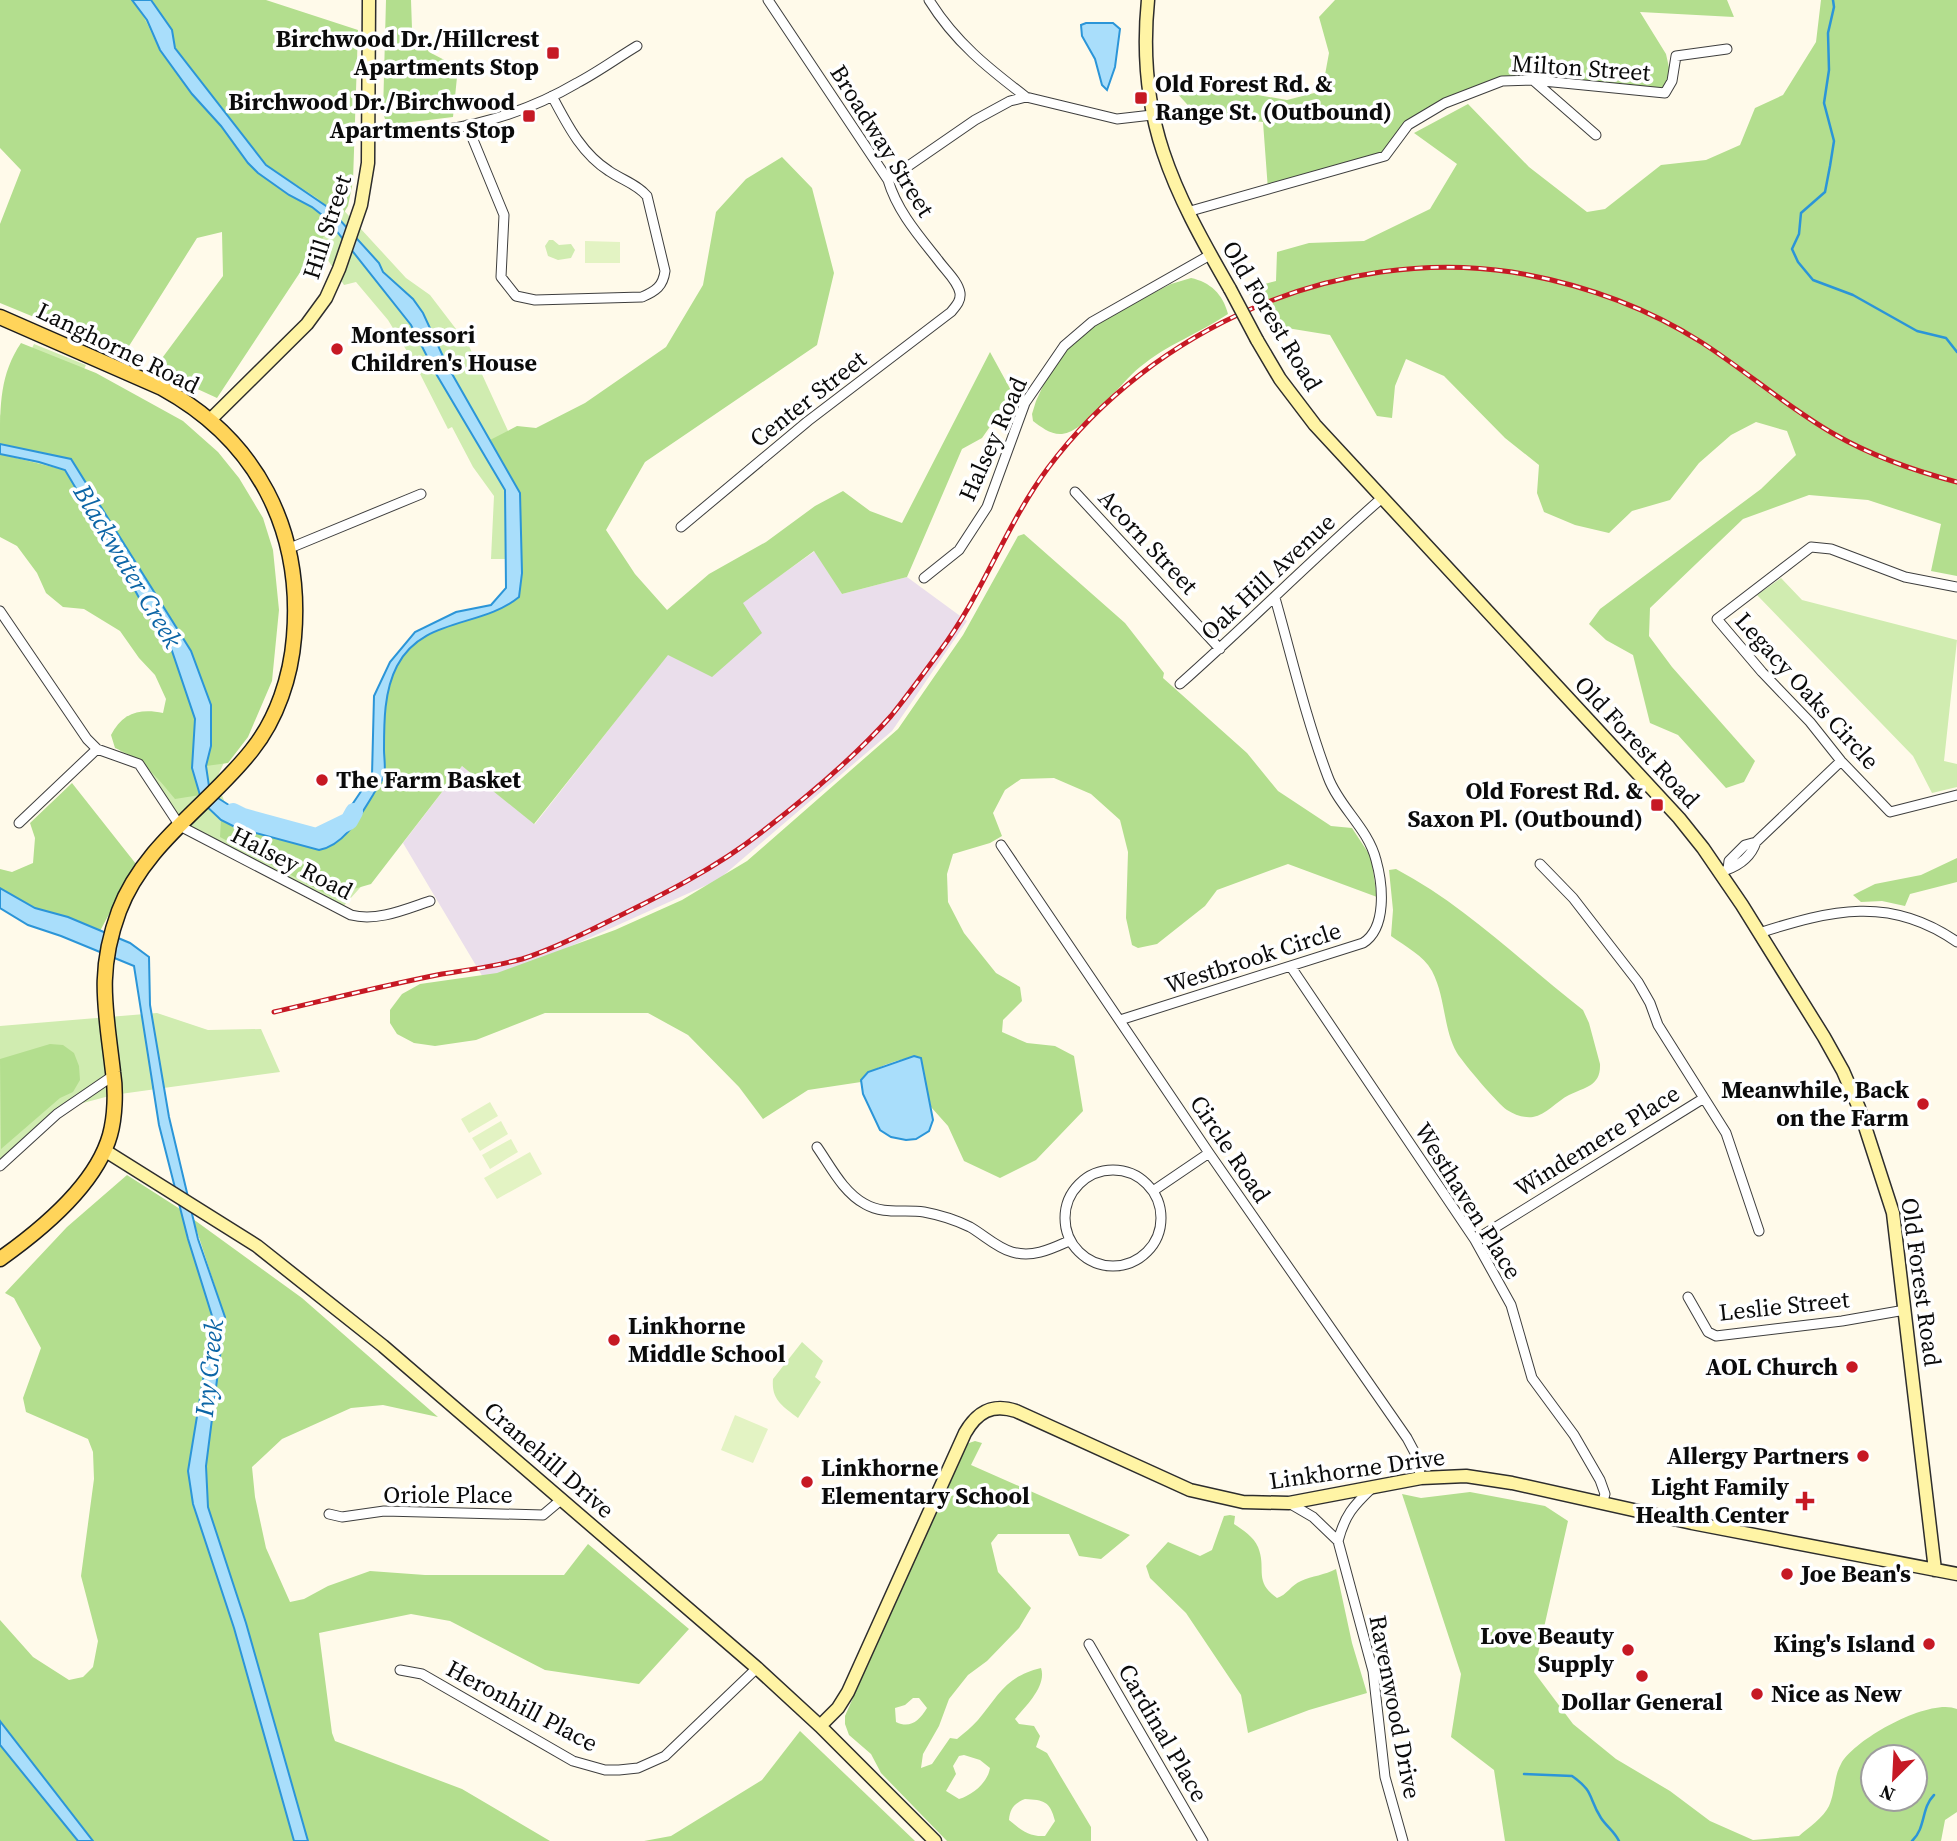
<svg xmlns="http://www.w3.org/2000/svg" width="1957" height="1841" viewBox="0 0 1957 1841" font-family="'Source Serif 4',serif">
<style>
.industrial{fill:#eadeeb}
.green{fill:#d0ecb0}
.forest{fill:#b3de8e;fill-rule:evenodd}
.pitch{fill:#e3f3c3}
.water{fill:#a9defb;stroke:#2b95d8;stroke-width:2}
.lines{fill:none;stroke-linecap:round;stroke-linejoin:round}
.stream{stroke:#2b95d8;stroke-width:2.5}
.river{stroke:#a9defb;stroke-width:18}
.street-casing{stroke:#3e3e3e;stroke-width:11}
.secondary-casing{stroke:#2d2d2d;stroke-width:15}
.primary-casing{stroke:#1c1c1c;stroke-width:17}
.street{stroke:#fff;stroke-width:9}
.secondary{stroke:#fff4a5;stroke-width:12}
.primary{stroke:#ffd45a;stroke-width:14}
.rail-casing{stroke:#c61924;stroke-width:5}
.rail{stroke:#fff;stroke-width:2.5;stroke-dasharray:8;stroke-linecap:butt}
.secondary-bridge-casing{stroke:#2d2d2d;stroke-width:15;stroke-linecap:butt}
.secondary-bridge{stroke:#fff4a5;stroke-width:12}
.poi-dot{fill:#c61924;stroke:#fff;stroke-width:2.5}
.labels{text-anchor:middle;stroke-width:7;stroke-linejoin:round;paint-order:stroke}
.poi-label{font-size:24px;font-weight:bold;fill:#0b0b0b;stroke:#fff;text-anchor:end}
.street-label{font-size:24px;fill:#0b0b0b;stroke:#fff}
.water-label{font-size:26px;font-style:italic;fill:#0c65a6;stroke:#fff}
</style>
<rect width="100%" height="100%" fill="#fffaea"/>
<path class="industrial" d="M815,551L842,594L907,577L967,621L892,731L718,880L487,984L403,843L462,766L535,824L668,654Z"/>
<path class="green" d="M111,0H160L326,191L406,278L430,295L469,346L526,470L544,543L375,871L341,909L180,826L139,764L120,751L117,744L118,725L127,716L143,717L168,725L172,651L65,470L0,454V416L34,344L86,365L52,436L85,453L227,756L216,780L225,803L248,817L316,837L339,826L372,775L374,696L390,662L415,632L456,612L491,605L506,588V559H491L494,496L473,467L452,427L448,429L416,366L388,320L356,282L344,285L326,257L327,244L254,183Z
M553,240L559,245L571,244L575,250L571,258L558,260L548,256L545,246L549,240Z
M1781,578L1802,600L1957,640L1944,761L1957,764V787L1932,793L1913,756L1757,595Z
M157,1013L208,1030L261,1029L280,1072L113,1095L68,1107L0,1165V1026Z
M802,1342L823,1361L815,1377L821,1382L798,1418C783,1406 771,1400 773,1379Z"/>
<path class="forest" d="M0,0H132C146,16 150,33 161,51C178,78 200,102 221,126C231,138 239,153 250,165C273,190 308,199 332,224L217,398L154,369L223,276L222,232L197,238L124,354L0,303V224L21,170L0,148Z
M151,0H266L358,30L353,181L348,206L340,219L317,198L266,165L175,48L172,30Z
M386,0H411L412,29L429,52L458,67L453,117L395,124L385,119L383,113Z
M1335,0H1727L1734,17L1640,12L1666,54L1672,81L1665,93L1502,81L1408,125L1385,156L1268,190L1263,122L1196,114L1174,90L1240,92L1287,100L1322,91L1329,53L1319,17Z
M1821,0H1957V576L1931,571L1941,524L1868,500L1809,495L1743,519L1650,608L1649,636L1672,667L1755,761L1744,782L1726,788L1678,735L1650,723L1633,655L1606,640L1589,624L1600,609L1761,489L1796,455L1787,431L1756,422L1731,435L1699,463L1670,500L1632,511L1609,533L1575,525L1544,512L1537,493L1539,465L1505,438L1444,376L1406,359L1395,386L1392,418L1377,416L1330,335L1269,325L1246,289L1276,281L1277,252L1309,243L1364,241L1430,209L1457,164L1414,133L1468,104L1529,167L1587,212L1605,209L1661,165L1706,160L1740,145L1755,108L1783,95L1816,42Z
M782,157L812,188L834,273L817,345L645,462L606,530L635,574L667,610L709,574L766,542L815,506L843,491L870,511L902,523L990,352L1013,394L982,438L962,449L907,577L842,594L814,551L743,603L762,633L712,677L668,655L534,824L462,766L371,884L330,896L220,837L221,820L237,828L319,850C346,845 360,816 373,794C376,789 382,782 384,776C386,769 384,757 384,749C384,722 383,691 397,665C422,617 481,628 519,597L522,573L520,493L490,440L517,426L536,428L585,403L666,347L703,285L716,212L746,179Z
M1191,278C1210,282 1223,294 1228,314C1200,333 1166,345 1140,367C1120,383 1087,431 1062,434C1051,435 1041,427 1033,421L1032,414L1036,401L1056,358L1103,318L1171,284Z
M21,343L96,373L183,421L218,452L239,478L263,518L273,550L279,610L272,681L248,737L228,763L206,766L211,746V705L191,651L71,459L0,444C0,405 0,374 21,343Z
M0,454L65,470L118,559L150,618L172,651L195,719L192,768L200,795L175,799C158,778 141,758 115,748L111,735C122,713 140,708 163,713L166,699L155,675L139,658L120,631L84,609L63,607L46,593L37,573L17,546L0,537Z
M1024,534L1125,623L1164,673L1163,678L1247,753L1278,791L1331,826L1352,828L1371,857L1377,897L1288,864L1217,890L1205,906L1157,944L1138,948L1132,945L1126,918L1128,852L1120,820L1091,794L1054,778L1021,779L1005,790L993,813L1002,836L990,843L953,854L947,874L948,902L964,933L996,973L1020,987L1022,1001L1003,1020L1002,1032L1027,1043L1055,1046L1074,1056L1083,1111L1036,1160L1000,1178L964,1161L948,1126L931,1107L920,1057C907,1056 864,1069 861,1082L808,1090L763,1119L739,1087L688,1035L648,1013H545L476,1040L435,1046L414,1043L397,1034L390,1023V1010L402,994L420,984L497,973L615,930L682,900L747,861L898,729L963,635L1018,536Z
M72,783L136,864L100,931L68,917L35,908L0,888V869L12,872L33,863L35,838L30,823Z
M1957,858V882L1910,894L1905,906L1882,901L1861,902L1853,895L1875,884L1921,875Z
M1396,869C1466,906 1521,962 1583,1010L1589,1023L1600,1064C1601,1086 1585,1087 1569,1095C1557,1101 1546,1115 1533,1117C1523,1118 1515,1115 1507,1110C1498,1104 1464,1064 1457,1053C1443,1029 1446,998 1432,971C1423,955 1406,947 1391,936L1393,910L1389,870Z
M50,1044L63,1045L74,1053L79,1066L80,1080L73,1092L60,1098L1,1149L0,1059Z
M127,1175L180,1209L213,1319L188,1471L193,1504L234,1628L294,1841H93L0,1721V1620L33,1657L69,1680L83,1677L93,1667L98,1641L81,1576L94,1479L93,1452L88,1439L26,1412L23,1398L41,1348L14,1298L5,1293L67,1227Z
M193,1219L302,1298L438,1417L383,1405L351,1408L282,1439L252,1467L255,1497L266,1548L290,1602L304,1599L328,1586L370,1571L425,1575H564L588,1544L689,1629L639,1684L545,1670L450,1621L411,1614L319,1633L332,1733L335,1741L462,1789L550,1841H308L246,1623L208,1507L206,1466L225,1317Z
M975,1441L982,1443L971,1465L1130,1535L1101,1559L1079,1556L1069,1534H998L991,1543L998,1572L1031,1608L1019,1628L987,1661L968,1675L949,1699L939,1726L923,1754L921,1768L932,1764L950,1738L957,1739C964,1733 972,1727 978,1720C1000,1694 1005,1677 1041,1668C1047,1686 1026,1706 1015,1719L1019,1724L1034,1726L1040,1736L1036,1747L1047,1753L1061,1777L1091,1827V1841H947L881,1773L871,1754L849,1735L845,1724V1716L956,1464L966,1444ZM913,1698H919L927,1708C919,1721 910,1729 896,1722L895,1708L905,1705ZM964,1755L980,1760L990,1768C988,1782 973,1795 959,1799L946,1791L956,1774L953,1766L959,1756ZM1025,1799C1044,1800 1050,1801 1055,1821L1045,1836C1029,1837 1021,1830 1009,1820C1010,1808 1015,1803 1025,1799Z
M1470,1492L1545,1506L1568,1521L1534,1672L1573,1724L1616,1759L1670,1791L1710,1821L1753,1840L1799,1836C1808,1828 1824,1817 1829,1806C1835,1793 1834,1776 1841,1764C1854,1739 1930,1697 1957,1709V1812L1945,1820L1941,1841H1505L1494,1770L1451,1737L1461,1674L1402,1494L1421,1498ZM1915,1757V1799H1873V1757Z
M1230,1515L1235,1516L1234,1524C1243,1530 1254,1537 1258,1547C1267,1569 1253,1581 1277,1598C1287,1595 1291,1585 1301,1581C1312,1576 1325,1575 1336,1569L1352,1643L1367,1693L1309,1710L1248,1733L1241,1695L1186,1613L1150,1578L1146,1566L1168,1542L1200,1556L1212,1550L1224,1516Z
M800,1731L915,1841H644L671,1836L762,1780Z
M0,1745L78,1841H0Z"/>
<path class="pitch" d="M585,241L620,242V263H585Z
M490,1102L498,1116L469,1133L461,1119Z
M501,1121L508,1134L480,1151L472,1138Z
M511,1139L518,1152L490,1169L482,1155Z
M530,1152L542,1174L497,1199L484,1178Z
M735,1415L768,1429L753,1463L721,1450Z"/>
<path class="water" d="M132,0H151L172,30L175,48L266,165L329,208L379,263L383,272L413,299L423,313L447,365L520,493L522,573L519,597C481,628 422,617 397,666C384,691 384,722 384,750C384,757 386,769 384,776C382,782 376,789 373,795C360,816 345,845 319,850L237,828L221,820L202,802L192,768L195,719L172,651L150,618L118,559L65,470L39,462L0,454V444L71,459L191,651L211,705V746L206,766L210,793L243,814L270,828L320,838L335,830L372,775L374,696L390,662L415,632L456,612L491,605L506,588L505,490L435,372L411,325L327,219L312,207L289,195L258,173L248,163L221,126L192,94L160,50L147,20Z
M1086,23H1113L1120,29L1115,67L1107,90L1102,85L1095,59L1082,36L1081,25Z
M0,888L35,908L68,917L130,943L149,957L150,1005L169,1117L198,1239L225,1317L206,1466L208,1507L246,1623L308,1841H294L234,1628L193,1504L188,1471L213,1319L188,1239L159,1125L134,966L61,936L28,925L0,908Z
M914,1056L921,1058L933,1120L929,1131L916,1139L906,1140L891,1137L880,1130L863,1094L861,1080L868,1072Z
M0,1721L93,1841H78L0,1745Z"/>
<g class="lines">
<path class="stream" d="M1833,0L1834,7L1828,33L1829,70L1824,103L1834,141L1830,166L1825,192L1801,213L1799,234L1792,249L1798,262L1813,280L1853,295L1917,331L1946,338L1957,352
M1524,1774L1572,1776C1595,1792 1588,1798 1601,1818C1607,1827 1614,1831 1619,1841
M1912,1841C1926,1828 1921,1808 1934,1795"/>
<path class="river" d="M233,812L243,817L316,837L349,821L354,812"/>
<g class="street-casing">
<path id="street" d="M929,0C955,42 988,68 1026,97
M1533,80L1596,135
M467,125L504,215L501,277L516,296L535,300L642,297C656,291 663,286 665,271L647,196C637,184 622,180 609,171C581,153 567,124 552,96
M369,133C440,138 516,119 577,83C598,72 617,58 637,46
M888,180L975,120L1010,101L1026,97L1117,119L1152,115
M1187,212L1385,156L1408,125L1445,103L1502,81L1533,80L1665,93L1672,81L1676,56L1727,49
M1075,492L1220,649
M681,527L808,421L951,312C956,306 961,301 960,293C958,281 945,270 938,260C919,236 897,211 888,180L768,0
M290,548L421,494
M924,578L959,550L987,507L1025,403L1064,346L1092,322L1210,255
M1957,587L1905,577L1831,549L1811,547L1717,619L1762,672L1810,722L1841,761L1890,812L1957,795
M0,611L87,739L97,749L139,764L180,826L351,915C377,922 406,909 430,901
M1180,684C1249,623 1313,558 1382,498
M19,823L97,749
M1001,845L1209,1153L1407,1438L1415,1453L1421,1478
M1540,864L1573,898L1638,982L1650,1003L1658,1025L1726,1133L1759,1231
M1728,869L1729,861L1745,845L1756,842L1841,761
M1726,870C1740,865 1751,857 1756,842
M1759,933C1831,910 1890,895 1957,942
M1291,967L1475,1240L1511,1305L1532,1378L1574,1435L1600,1480L1605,1494L1602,1504
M1120,1020L1363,943C1387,928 1383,885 1376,860C1368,828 1339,807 1328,777C1306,719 1292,658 1275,598
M817,1147C831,1167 843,1192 865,1204C884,1215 904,1209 924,1212C940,1215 956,1220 970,1227C984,1235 997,1248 1012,1252C1033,1258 1051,1249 1069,1241
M0,1166L57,1114L114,1075
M1065 1218a48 48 0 1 1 96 0a48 48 0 1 1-96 0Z
M1153,1191L1209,1153
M1475,1240L1704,1098
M1688,1297L1708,1332L1716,1336L1842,1321L1905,1310
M1372,1488C1353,1506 1345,1515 1338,1541L1373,1671L1385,1777L1403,1841
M1289,1503L1313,1517L1338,1541
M329,1514L342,1517L384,1511L543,1515L562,1499
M1089,1644L1203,1841
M400,1670L422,1674L573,1761L605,1770H619L638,1768L665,1756L757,1668"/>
</g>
<g class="secondary-casing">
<path id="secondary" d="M1148,0C1136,119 1173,190 1230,289
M1257,340L1280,379L1315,425L1679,818L1703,848L1742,905L1824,1037L1843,1071L1859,1108L1893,1213L1935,1570
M210,420L307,324L326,298L339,269L361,205L368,163L369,0
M104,1150L257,1246L383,1346L757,1668L820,1726L935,1841
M820,1726L838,1708L848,1692L965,1433C977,1412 992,1403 1016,1411L1190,1490L1243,1502L1289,1503L1421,1478L1466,1476L1512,1483L1692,1523L1957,1574"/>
</g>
<g class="primary-casing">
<path id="primary" d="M0,317L162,388C257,440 303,530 294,637C291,676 277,719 252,750C210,804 144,844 119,911C96,973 106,1010 113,1072C116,1091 115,1117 110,1135C96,1185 41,1230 0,1259"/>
</g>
<use href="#street" class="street"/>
<use href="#secondary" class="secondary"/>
<use href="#primary" class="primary"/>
<g class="rail-casing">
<path id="rail" d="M274,1012C330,999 386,985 442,974C469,970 496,966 522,959C550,950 579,936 605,923C660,896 715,869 763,831C807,797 854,758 891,716C908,695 924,673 940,651C983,594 1005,526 1048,468C1152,328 1338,246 1512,272C1578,283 1644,306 1701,342C1746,371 1787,407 1834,434C1872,456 1915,471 1957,482"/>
</g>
<use href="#rail" class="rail"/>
<g class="secondary-bridge-casing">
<path id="secondary-bridge" d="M1230,289L1257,340"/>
</g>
<use href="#secondary-bridge" class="secondary-bridge"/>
</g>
<g class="poi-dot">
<rect x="546" y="46" width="14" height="14" rx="3.5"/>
<rect x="1134" y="91" width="14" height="14" rx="3.5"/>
<rect x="522" y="109" width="14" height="14" rx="3.5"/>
<circle cx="337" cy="349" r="7"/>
<circle cx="322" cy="780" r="7"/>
<rect x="1650" y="798" width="14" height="14" rx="3.5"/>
<circle cx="1923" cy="1104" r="7"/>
<circle cx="614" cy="1340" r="7"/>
<circle cx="1852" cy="1367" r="7"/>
<circle cx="1863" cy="1456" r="7"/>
<circle cx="807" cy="1482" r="7"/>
<path d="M1801.5 1490.5h7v7h7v7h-7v7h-7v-7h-7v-7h7z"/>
<circle cx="1787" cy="1574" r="7"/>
<circle cx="1929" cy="1644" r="7"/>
<circle cx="1628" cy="1650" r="7"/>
<circle cx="1642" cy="1676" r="7"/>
<circle cx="1757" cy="1694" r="7"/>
</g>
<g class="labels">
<g class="poi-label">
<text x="539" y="47">Birchwood Dr./Hillcrest<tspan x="539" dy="28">Apartments Stop</tspan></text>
<text x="1155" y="92" text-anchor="start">Old Forest Rd. &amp;<tspan x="1155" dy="28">Range St. (Outbound)</tspan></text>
<text x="515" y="110">Birchwood Dr./Birchwood<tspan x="515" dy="28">Apartments Stop</tspan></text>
<text x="351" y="343" text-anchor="start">Montessori<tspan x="351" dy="28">Children's House</tspan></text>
<text x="336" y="788" text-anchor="start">The Farm Basket</text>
<text x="1643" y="799">Old Forest Rd. &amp;<tspan x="1643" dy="28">Saxon Pl. (Outbound)</tspan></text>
<text x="1909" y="1098">Meanwhile, Back<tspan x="1909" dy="28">on the Farm</tspan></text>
<text x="628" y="1334" text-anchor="start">Linkhorne<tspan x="628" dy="28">Middle School</tspan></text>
<text x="1838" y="1375">AOL Church</text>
<text x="1849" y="1464">Allergy Partners</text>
<text x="821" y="1476" text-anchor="start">Linkhorne<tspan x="821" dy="28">Elementary School</tspan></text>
<text x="1789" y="1495">Light Family<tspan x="1789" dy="28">Health Center</tspan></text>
<text x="1801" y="1582" text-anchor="start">Joe Bean's</text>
<text x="1614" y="1644">Love Beauty<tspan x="1614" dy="28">Supply</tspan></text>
<text x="1915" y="1652">King's Island</text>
<text x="1771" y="1702" text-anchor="start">Nice as New</text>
<text x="1642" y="1710" text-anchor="middle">Dollar General</text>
</g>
<g class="street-label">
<text transform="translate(1581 68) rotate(4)" y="8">Milton Street</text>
<text transform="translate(882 141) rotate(58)" y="8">Broadway Street</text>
<text transform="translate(327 227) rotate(-72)" y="8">Hill Street</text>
<text transform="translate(1272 316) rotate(59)" y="8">Old Forest Road</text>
<text transform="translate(118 348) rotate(26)" y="8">Langhorne Road</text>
<text transform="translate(808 399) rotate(-38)" y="8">Center Street</text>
<text transform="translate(993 439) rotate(-66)" y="8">Halsey Road</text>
<text transform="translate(1148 542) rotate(47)" y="8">Acorn Street</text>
<text transform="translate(1268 577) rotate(-43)" y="8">Oak Hill Avenue</text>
<text transform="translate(1807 691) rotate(48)" y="8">Legacy Oaks Circle</text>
<text transform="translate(1637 742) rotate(47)" y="8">Old Forest Road</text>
<text transform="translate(292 863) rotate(27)" y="8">Halsey Road</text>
<text transform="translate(1253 958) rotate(-18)" y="8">Westbrook Circle</text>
<text transform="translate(1597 1141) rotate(-32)" y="8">Windemere Place</text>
<text transform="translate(1230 1149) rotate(56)" y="8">Circle Road</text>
<text transform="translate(1468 1201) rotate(58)" y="8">Westhaven Place</text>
<text transform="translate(1921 1282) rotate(82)" y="8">Old Forest Road</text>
<text transform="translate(1784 1306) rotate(-6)" y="8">Leslie Street</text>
<text transform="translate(549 1460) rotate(41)" y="8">Cranehill Drive</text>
<text transform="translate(1357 1469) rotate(-8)" y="8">Linkhorne Drive</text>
<text x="448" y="1503">Oriole Place</text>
<text transform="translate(522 1706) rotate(28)" y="8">Heronhill Place</text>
<text transform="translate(1395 1707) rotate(79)" y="8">Ravenwood Drive</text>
<text transform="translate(1163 1733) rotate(60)" y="8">Cardinal Place</text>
</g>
<g class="water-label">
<text transform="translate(128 566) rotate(59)" y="9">Blackwater Creek</text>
<text transform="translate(209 1368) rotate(-84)" y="9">Ivy Creek</text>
</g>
</g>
<g transform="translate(1894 1778) rotate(204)"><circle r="33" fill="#ffffff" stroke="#9d9d9d" stroke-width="2"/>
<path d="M0-5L12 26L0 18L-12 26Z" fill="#c61924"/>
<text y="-10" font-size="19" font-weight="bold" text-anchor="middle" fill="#0b0b0b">N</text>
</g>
</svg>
